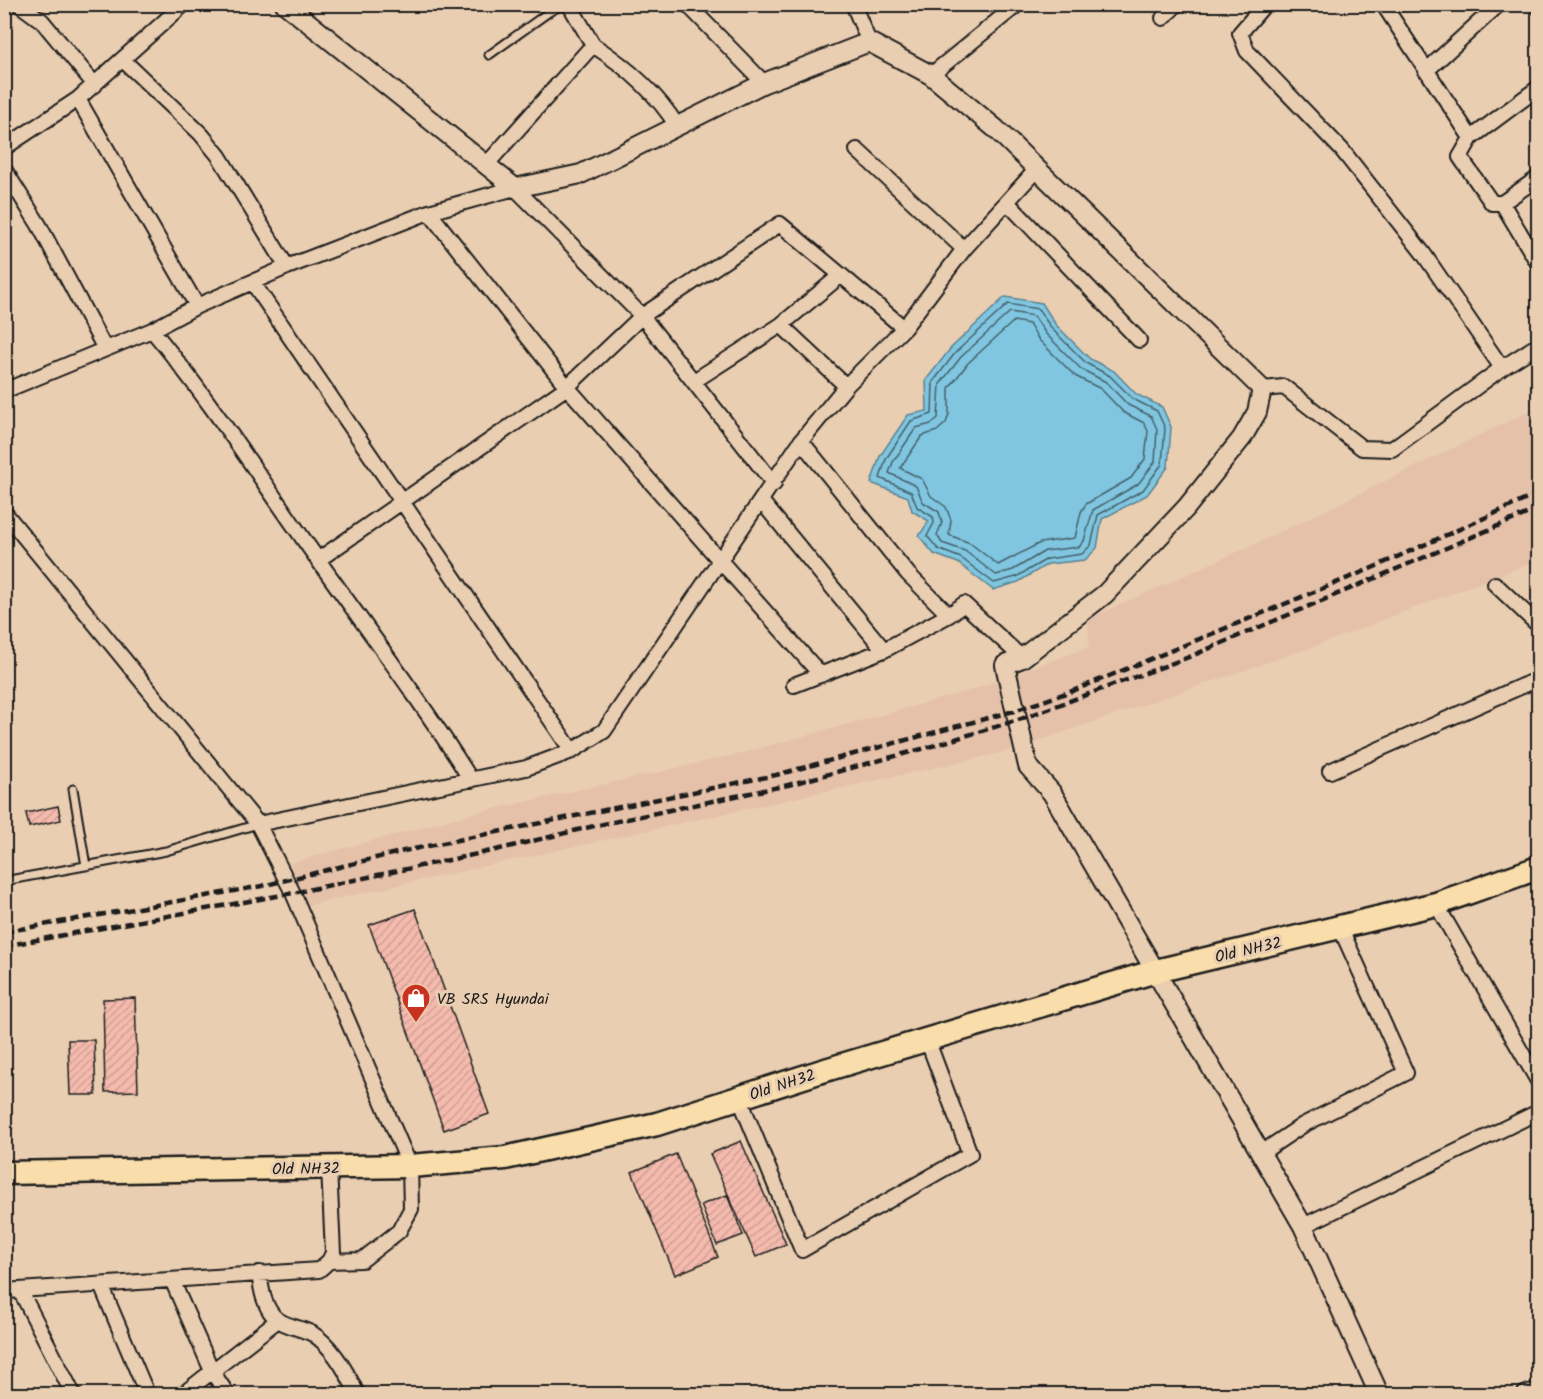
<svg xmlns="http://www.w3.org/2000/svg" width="1543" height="1399" viewBox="0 0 1543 1399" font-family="Kalam,sans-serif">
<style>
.built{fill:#e5c1aa}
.water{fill:#80c6e0;stroke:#588292;stroke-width:1.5}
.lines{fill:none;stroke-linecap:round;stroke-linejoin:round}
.shore{stroke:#44606a;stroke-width:1.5}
.building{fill:url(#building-hatch);stroke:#1c1c1c;stroke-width:1.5}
.service-casing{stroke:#1c1c1c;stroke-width:11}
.minor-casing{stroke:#1c1c1c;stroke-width:18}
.tertiary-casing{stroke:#1c1c1c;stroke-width:22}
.primary-casing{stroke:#1c1c1c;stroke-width:27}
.service{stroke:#eaceb1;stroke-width:7}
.minor{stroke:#eaceb1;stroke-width:14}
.tertiary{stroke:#eaceb1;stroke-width:18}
.primary{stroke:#f9deab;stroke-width:22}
.rail{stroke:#1c1c1c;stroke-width:4.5;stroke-dasharray:9 4.5;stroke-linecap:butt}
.labels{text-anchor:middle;stroke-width:6;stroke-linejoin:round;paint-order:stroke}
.street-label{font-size:16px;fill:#1c1c1c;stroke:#eaceb1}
.poi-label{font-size:16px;fill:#1c1c1c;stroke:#eaceb1;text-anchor:start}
</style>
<defs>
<pattern id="building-hatch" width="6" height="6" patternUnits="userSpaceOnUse" patternTransform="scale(1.5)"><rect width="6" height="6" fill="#f4baad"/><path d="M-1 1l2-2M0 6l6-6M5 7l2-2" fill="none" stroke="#d19f94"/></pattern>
</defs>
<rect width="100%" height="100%" fill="#eaceb1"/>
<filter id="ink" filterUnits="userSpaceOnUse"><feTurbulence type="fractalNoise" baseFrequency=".0167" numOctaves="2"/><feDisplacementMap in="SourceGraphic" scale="12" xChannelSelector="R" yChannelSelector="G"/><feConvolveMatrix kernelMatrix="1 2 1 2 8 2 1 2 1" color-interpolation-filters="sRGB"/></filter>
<g filter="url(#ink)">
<path class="built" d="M1538,407V560L1313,647L1005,752L308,905L290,863L467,815L739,754L969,691L1089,647L1088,619L1268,538Z"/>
<path class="water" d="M1005,297L1042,303L1056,325L1090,359L1114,371L1136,394L1162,407L1171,427L1168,467L1147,495L1102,519L1097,548L1085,560L1048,564L1018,582L993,590L958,563L934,554L919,536L929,521L912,511L908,497L871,483L880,456L908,415L927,411L926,380L951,348Z"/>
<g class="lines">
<path class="shore" d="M1008,304L1038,309L1052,329L1086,363L1110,376L1133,399L1157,411L1165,428L1162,464L1143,490L1098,515L1091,545L1082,554L1047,559L1016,577L994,583L961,558L938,549L927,536L934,523L933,517L917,507L911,492L880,478L886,459L911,421L932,414L933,382L956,352Z
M1010,312L1034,316L1046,334L1081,369L1106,382L1128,405L1151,416L1157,429L1155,462L1138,484L1093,510L1084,541L1079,547L1045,551L1013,570L996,575L965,551L942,543L937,535L942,523L939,512L923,502L916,486L889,473L893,462L916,428L931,424L938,418L940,384L961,357Z
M1014,321L1029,324L1039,340L1075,376L1101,389L1123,412L1144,423L1148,431L1145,459L1131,478L1086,504L1081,512L1075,538L1040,543L998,565L970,543L949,535L951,520L946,507L931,496L922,479L900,468L922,436L937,431L946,423L949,414V388L968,363Z"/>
</g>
<path class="building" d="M58,806L61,820L29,827L26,813Z
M415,909L489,1114L444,1130L369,925Z
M135,998L138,1091L105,1092L103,999Z
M68,1040H94L96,1095H70Z
M741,1141L786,1244L756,1257L710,1154Z
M676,1154L718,1257L675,1275L632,1172Z
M727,1195L743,1235L717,1245L701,1205Z"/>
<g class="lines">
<g class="service-casing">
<path id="service" d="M489,55L549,12L564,4
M73,789L86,866
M4,881L166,851L258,824"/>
</g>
<g class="minor-casing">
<path id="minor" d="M19,4L42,21L95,85
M687,4L764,83
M853,4L869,42
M1383,4L1471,138L1538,88
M1537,4L1538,7
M1163,18L1177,4
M593,45C627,67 656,92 677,126
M124,61L201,134L219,156L287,267
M1426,71L1499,4
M931,75L1018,4
M78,99L197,306
M1471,138L1460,157L1492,203H1502
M4,148L78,99L184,4
M857,150L964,249
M487,164L593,45L569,4
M4,169L39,225L105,349
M1538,178L1502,203L1538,263
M1007,202L1139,340
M429,212L567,387L821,675
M253,283L572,751
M781,325L841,275
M152,330C207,396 254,469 304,540C360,620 419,697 471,780
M1502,368L1538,345
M694,381L781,325L846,386
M1262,389L1284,387L1362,448L1392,449L1502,368L1423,253L1342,150L1247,51L1240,33L1265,4
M4,391L152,330L197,306L287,267L429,212L515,188L642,316L774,484
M801,441L908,574L949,615L964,604L1022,658
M762,502L884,650
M4,512L258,824L526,768L572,751L604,731L801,441L846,386L904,328L964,249L1037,169
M318,560L567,387L642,316L780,224L904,328
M1495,584L1538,625
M794,685L884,650L949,615
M1330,771L1538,679
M258,824L293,893L410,1166L411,1209L399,1231L362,1260L329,1261
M1436,904L1538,1081
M739,1097L802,1250L970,1154L927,1039
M1261,1153L1303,1125L1406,1073L1340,927
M1303,1226L1538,1112
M259,1273C261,1288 264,1310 278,1320C288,1327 302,1328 313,1334C333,1347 348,1374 357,1394
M172,1280L212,1371L227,1394
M101,1285L147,1394
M20,1290L73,1394
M4,1291L319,1270L329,1261L333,1253L329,1167
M183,1394L278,1320
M1524,1394L1538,1389"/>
</g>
<g class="tertiary-casing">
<path id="tertiary" d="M285,4L515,188L581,174L764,83L869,42L931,75L996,129L1262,389L1257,412L1242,438L1186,508L1105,594L1022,658L1005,665L1028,766L1052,793L1303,1226L1379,1394"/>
</g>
<g class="primary-casing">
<path id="primary" d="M4,1173L410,1166L505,1158L657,1124L822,1071L1156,971L1436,904L1538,868"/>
</g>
<use href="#service" class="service"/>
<use href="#minor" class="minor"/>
<use href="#tertiary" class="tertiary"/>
<use href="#primary" class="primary"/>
<path class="rail" d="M4,932L262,886L404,851L776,775L1014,711L1075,690L1370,569L1538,494
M4,946L293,893L496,850L594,826L788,785L922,749L1018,720L1189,657L1538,509"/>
</g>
</g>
<defs>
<g id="shop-pin" transform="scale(1.5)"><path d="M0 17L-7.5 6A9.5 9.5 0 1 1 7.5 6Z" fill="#c8321e" stroke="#eaceb1"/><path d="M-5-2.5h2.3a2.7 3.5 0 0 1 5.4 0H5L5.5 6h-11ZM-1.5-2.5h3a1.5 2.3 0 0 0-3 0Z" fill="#fff"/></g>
</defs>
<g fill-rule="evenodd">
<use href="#shop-pin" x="416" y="998"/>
</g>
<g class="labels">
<g class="street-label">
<text transform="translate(1248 949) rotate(-13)" y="6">Old NH32</text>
<text transform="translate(782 1084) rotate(-18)" y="6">Old NH32</text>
<text transform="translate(306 1168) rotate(-1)" y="6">Old NH32</text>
</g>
<g class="poi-label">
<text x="437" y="1004">VB SRS Hyundai</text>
</g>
</g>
<rect width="1543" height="1399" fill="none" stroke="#eaceb1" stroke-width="24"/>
<rect x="12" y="12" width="1519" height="1375" fill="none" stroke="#1c1c1c" stroke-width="2" filter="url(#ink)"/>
</svg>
